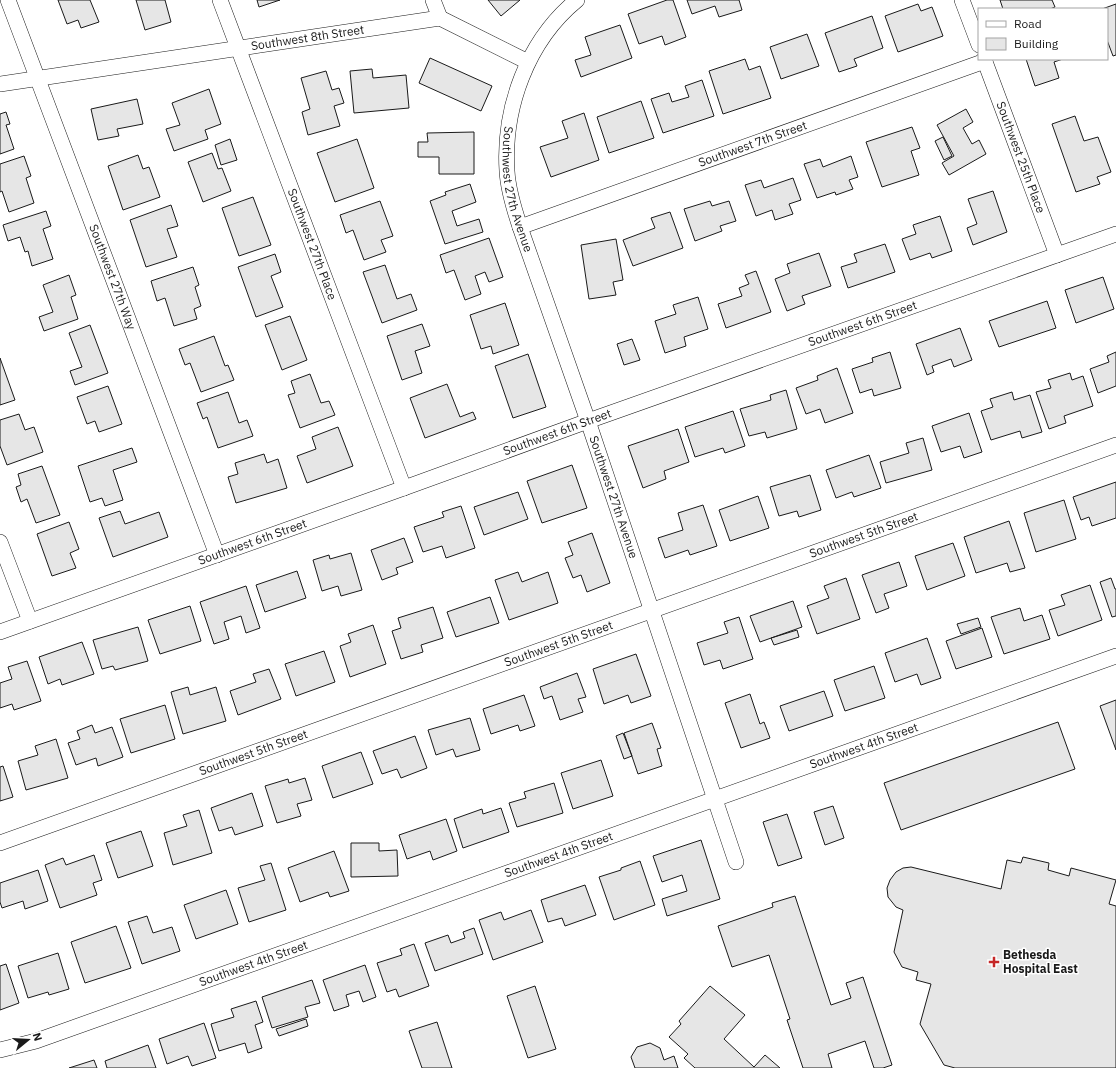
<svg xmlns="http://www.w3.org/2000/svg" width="1116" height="1068" viewBox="0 0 1116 1068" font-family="'IBM Plex Sans',sans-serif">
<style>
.building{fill:#e6e6e6;stroke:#1a1a1a}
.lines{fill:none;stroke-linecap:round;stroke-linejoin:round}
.minor-casing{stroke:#1a1a1a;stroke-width:16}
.minor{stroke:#fff;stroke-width:15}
.poi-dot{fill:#c62828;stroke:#fff;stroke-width:1.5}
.labels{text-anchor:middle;stroke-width:3;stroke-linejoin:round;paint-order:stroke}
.street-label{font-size:12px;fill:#1a1a1a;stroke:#fff}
.poi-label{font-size:12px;font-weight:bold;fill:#1a1a1a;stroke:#fff;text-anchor:start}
</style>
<rect width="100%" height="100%" fill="#fff"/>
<path class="building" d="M58,0H90L99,22L81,28L78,20L67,24Z
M136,0H165L171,22L145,30Z
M257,0H280L259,7Z
M488,0H520L501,16Z
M667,0H673L686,37L665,45L662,36L639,44L628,14Z
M687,0H739L742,10L719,17L715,6L692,14Z
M1000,0H1052L1055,7L1050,9H1003Z
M918,4L921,11L932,7L943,36L898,52L885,16Z
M1116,4V55L1113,56L1107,40V9H1102Z
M872,16L883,48L854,59L857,66L839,72L825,33Z
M620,25L632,58L581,77L575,60L591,55L585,37Z
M807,34L819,66L781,79L770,47Z
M430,58L492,86L481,111L419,83Z
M745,59L749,70L760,66L771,98L723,114L709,71Z
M1026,59H1063L1054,62L1059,78L1035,86Z
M372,69L373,78L406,75L409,108L354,113L350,71Z
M326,71L332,90L339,88L344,103L334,106L340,126L308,135L302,112L310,109L301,78Z
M702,80L714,116L663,133L651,99L669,93L672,102L689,97L685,86Z
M209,89L221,124L205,130L208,139L174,151L166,129L180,125L172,103Z
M137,99L143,124L117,129L119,136L98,140L91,109Z
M641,101L654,138L609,153L597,117Z
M966,109L973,122L963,128L972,144L979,140L986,154L949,175L942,163L954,156L937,125Z
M6,112L10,124L6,125L14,149L0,154V114Z
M584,113L599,160L551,177L540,147L568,138L562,121Z
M1075,116L1084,141L1098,137L1111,172L1097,177L1100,184L1076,192L1052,124Z
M912,127L920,148L911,151L919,175L882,187L866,142Z
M474,132V174H439V157H418V142H428L427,133Z
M943,137L952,156L944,160L935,141Z
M230,139L237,160L221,165L215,145Z
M357,139L374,188L335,202L317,153Z
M212,153L218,169L222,168L231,191L203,202L188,162Z
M138,155L143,169L149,167L160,197L123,210L108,166Z
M24,156L31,176L26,178L34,203L9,212L2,191L0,192V164Z
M851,156L858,177L849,180L853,189L836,195L835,192L817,198L804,164L820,159L823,167Z
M793,178L801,200L789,204L793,214L775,220L772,210L756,216L745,185L761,180L764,188Z
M470,184L476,202L452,211L457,226L479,219L483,232L445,244L430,201L446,195L445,192Z
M993,191L1007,232L973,245L967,228L977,224L968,199Z
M253,197L271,245L239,256L222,208Z
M380,201L393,236L381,240L386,252L364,260L353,230L346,233L340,215Z
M710,201L712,206L729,201L736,221L720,226L722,231L695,241L684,209Z
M171,205L178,226L167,229L177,257L146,267L130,220Z
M46,211L51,226L43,229L53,259L32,266L28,251L25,252L20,237L8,241L3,225Z
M670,212L683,248L633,266L623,240L655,228L651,218Z
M940,216L952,251L932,258L930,253L910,260L902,239L916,234L913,225Z
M489,238L503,277L489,282L485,272L475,276L481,294L465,300L454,270L446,273L440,255Z
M616,239L623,280L613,282L616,295L589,299L581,245Z
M885,244L895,272L848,288L841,267L857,262L854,254Z
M819,253L831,286L802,296L805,304L787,311L775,279L790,273L787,264Z
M275,254L281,272L271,276L283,307L256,317L238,267Z
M385,265L397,299L411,294L417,310L382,323L363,272Z
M193,267L199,285L195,287L201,306L194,309L197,319L174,326L165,298L157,301L151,281Z
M756,271L771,312L726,328L718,304L742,296L739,288L749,284L745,275Z
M69,275L76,295L71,297L78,319L44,331L39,317L53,312L43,285Z
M1103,277L1114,309L1076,323L1065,290Z
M698,297L708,329L684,337L686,346L665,353L655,321L676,314L673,305Z
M1047,301L1056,328L999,347L989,321Z
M505,303L519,345L493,354L491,346L481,349L470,315Z
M290,316L307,360L282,370L265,325Z
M422,324L430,346L415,351L422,373L402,380L387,336Z
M90,325L108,373L75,385L70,371L82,367L69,333Z
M960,328L972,360L954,367L951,359L932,366L934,372L927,375L916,344Z
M214,336L225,366L228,365L234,380L201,392L190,363L185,365L179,349Z
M632,339L640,360L624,365L617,344Z
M890,352L901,388L874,396L872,389L860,393L852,369L873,362L872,358Z
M1116,352V386L1098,393L1090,369L1109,362L1107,356Z
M528,354L546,407L513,418L495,366Z
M0,358L15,400L0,405Z
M837,368L853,413L825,423L820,409L806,414L796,388L818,380L817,376Z
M1070,373L1072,380L1083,376L1093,406L1064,416L1066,423L1049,429L1036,392L1051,388L1048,380Z
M310,374L321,403L329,401L335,415L300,428L288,395L295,393L291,381Z
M447,384L460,417L473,412L476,419L425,438L410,398Z
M108,386L122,424L99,432L95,421L87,424L77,397Z
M786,390L797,429L767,438L765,432L749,436L740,409L771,400L770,395Z
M228,392L239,423L247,420L253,436L218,448L207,417L203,419L197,403Z
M1012,392L1014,400L1030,395L1042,432L1022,438L1020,431L991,440L981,411L993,407L990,399Z
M733,411L745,446L725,453L723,448L695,457L685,427Z
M969,413L982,452L964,458L960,446L941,452L932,426Z
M19,414L25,430L34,427L43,452L7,465L0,446V420Z
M338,427L353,466L307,483L297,456L316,449L312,437Z
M678,429L689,462L664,471L666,479L643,488L628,446Z
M923,438L932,470L886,483L880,462L909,453L906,443Z
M132,448L137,462L113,470L123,500L105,506L102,498L90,502L78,466Z
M264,454L267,463L278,459L287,488L236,503L228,477L238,474L235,463Z
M869,455L881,488L854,497L852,492L836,498L826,470Z
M572,465L587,508L542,523L527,481Z
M42,466L60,515L36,523L27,499L21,502L16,487L21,485L18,474Z
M810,475L821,510L799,517L797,511L779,516L770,487Z
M1116,482V518L1092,526L1089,517L1081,520L1073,497Z
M518,492L528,519L484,535L474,507Z
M758,496L769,528L730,541L719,510Z
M1064,500L1076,539L1036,552L1024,513Z
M703,505L717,546L690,555L688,550L665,558L658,538L683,530L678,513Z
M461,506L475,548L446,558L442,546L423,552L414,527L444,517L442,512Z
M120,511L125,524L159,512L168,537L113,557L99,518Z
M1009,521L1025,568L1010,572L1007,563L976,573L964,537Z
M69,522L79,549L70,553L76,568L52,576L37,534Z
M592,533L610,583L587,592L581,575L573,578L565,558L573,555L568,542Z
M404,538L413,562L396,568L398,574L382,580L371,550Z
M953,543L965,576L927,590L915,556Z
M351,553L362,590L341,596L338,586L322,591L313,560L329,555L330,559Z
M899,562L907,586L884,594L889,608L876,613L862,575Z
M297,571L306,598L265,612L256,585Z
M518,572L522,582L548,572L558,603L509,620L495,580Z
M846,578L860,619L817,634L807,606L829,598L824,586Z
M1111,578L1115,589H1116V616L1112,617L1100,582Z
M1090,585L1102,620L1058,636L1049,610L1065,605L1061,595Z
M246,586L260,628L246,633L241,616L224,622L229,639L214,644L200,602Z
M490,597L499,623L456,637L447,612Z
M793,601L802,627L760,642L750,616Z
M190,606L201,641L160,654L148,620Z
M433,607L443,638L421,645L423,652L401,659L392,631L401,628L398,618Z
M1020,608L1024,621L1042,615L1050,639L1004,654L991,617Z
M739,617L753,659L723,669L720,660L704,665L697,643L728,633L724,622Z
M978,618L981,627L961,634L957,624Z
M373,625L386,664L350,677L340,646L351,642L348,634Z
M138,627L148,661L115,670L113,666L102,669L93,640Z
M982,628L992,657L956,669L946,641Z
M797,630L799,637L774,645L771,638Z
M927,638L941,678L921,685L917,674L895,682L885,653Z
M82,642L94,674L62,685L60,679L48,684L39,657Z
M324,651L335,682L296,696L285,664Z
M636,654L651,696L631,703L628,695L604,704L593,669Z
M27,661L41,701L14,710L12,704L0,708V683L12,679L8,667Z
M874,666L885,698L845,711L834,680Z
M269,669L281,699L238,715L230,691L256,682L253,674Z
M577,673L586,697L578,699L583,712L560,720L552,696L544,699L540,687Z
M188,687L190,695L216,687L226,721L183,734L171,692Z
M824,691L833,716L789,731L780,706Z
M750,694L760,724L764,722L770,738L741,748L725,703Z
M524,695L535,726L520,731L518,725L491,734L483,709Z
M1116,700V750L1100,706Z
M165,705L175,739L131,753L120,719Z
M470,718L480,750L456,757L453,749L436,755L428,730Z
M1058,722L1075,769L901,830L884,783Z
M652,723L661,748L657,749L662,766L638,774L624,733Z
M92,725L95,733L112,727L123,757L98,766L96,758L76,765L68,743L80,739L77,731Z
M623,733L632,756L624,759L616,736Z
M415,736L427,768L401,778L397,769L382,774L373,751Z
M56,739L68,778L26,790L18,761L38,755L35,746Z
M361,752L373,784L333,798L322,766Z
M601,760L613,796L573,809L561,773Z
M3,766L13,797L0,801V767Z
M305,778L312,800L297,804L301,816L277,823L265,786L288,779L289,783Z
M554,783L563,813L517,827L509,803L526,798L524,792Z
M252,793L263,826L235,835L232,827L219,831L211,808Z
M833,806L844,838L825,845L814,812Z
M501,808L509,832L463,848L454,819L482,809L483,814Z
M199,810L212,853L173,865L164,833L187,826L183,815Z
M787,814L802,858L778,866L763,822Z
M446,819L457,851L433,860L430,851L407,859L399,835Z
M141,831L153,866L118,878L106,843Z
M701,840L720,899L667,916L662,899L687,891L682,875L662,882L653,856Z
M351,843H379V851L397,850L398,876L351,877Z
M334,851L349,891L330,897L328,892L300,902L288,868Z
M94,855L102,880L93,883L97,895L60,908L45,865L63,858L66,865Z
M1023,857L1049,863L1048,870L1069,876L1071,868L1116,880L1109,904L1116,906V1068H955L944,1065L920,1024L931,984L916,980L918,972L902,967L894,952L903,910L896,907L888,897L887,888L890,880L896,872L903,868L911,867L1001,889L1007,860L1021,863Z
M640,861L655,905L614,920L599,877L621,870V868Z
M271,863L286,910L249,922L238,888L265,880L260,866Z
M38,870L48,901L25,909L23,901L2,908L0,902V883Z
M585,885L596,915L565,926L562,918L548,922L541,900Z
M226,890L238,924L196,939L184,905Z
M795,896L831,1005L851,998L846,983L863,977L892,1065L883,1068H874L865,1041L828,1054L832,1068H803L787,1020L790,1019L769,955L732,967L718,926L773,907L772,903Z
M531,910L543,942L493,960L479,920L501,912L504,920Z
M147,916L153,933L172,927L180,951L142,964L128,922Z
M116,926L131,968L85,983L71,942Z
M474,928L483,954L435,971L425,943L448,935L451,943L465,938L463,932Z
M414,944L429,986L399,997L396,989L387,992L377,963L402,955L400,949Z
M58,953L69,989L49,995L48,992L28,998L18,966Z
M6,964L19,1003L0,1010V966Z
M365,965L376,997L363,1002L359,991L346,995L349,1006L334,1011L323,980Z
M312,980L320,1003L305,1007L308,1017L272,1028L262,997Z
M535,986L556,1049L528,1058L507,996Z
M710,986L745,1015L724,1039L754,1067L765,1055L780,1068H695L684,1058L688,1054L669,1037L681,1024L679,1021Z
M256,1001L263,1022L255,1025L262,1048L248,1053L245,1043L219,1051L211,1024L234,1017L231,1009Z
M306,1019L308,1026L279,1036L276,1029Z
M437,1022L452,1068H422L409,1031Z
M204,1023L216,1058L192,1066L188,1056L167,1064L159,1039Z
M650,1043L660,1048L664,1060L674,1056L678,1068H635L631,1057L637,1047Z
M148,1045L156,1068H107L105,1061Z
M94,1060L97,1068H69Z"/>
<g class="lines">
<g class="minor-casing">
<g id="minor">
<path id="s1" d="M8,0L217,555"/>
<path id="s2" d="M220,0L404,488"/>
<path d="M433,0L440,18"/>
<path id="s3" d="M577,0C527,41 503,108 507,171C508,190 514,209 520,227L588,421L736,862"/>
<path d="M962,0L979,45"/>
<path id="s4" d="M984,59L1057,255"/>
<path id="s5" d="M0,84L440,18L528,62"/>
<path id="s6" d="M520,227L985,61"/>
<path d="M0,542L30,621"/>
<path id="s7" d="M0,632L404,488L588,421L1116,234"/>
<path id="s8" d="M0,843L1116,445"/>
<path id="s9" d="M0,1050L36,1041L1116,656"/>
</g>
</g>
<use href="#minor" class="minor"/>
</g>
<path class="poi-dot" d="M992 956h4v4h4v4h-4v4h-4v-4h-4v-4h4z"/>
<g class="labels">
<g class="street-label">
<text dy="4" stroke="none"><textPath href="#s5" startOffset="311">Southwest 8th Street</textPath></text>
<text dy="4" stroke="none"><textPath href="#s6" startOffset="247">Southwest 7th Street</textPath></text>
<text dy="4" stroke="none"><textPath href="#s4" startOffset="105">Southwest 25th Place</textPath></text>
<text dy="4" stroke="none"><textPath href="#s3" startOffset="211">Southwest 27th Avenue</textPath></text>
<text dy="4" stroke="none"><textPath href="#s2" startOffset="261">Southwest 27th Place</textPath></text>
<text dy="4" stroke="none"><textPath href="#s1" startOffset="296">Southwest 27th Way</textPath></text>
<text dy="4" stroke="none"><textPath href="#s7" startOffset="916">Southwest 6th Street</textPath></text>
<text dy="4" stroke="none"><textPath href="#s7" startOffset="592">Southwest 6th Street</textPath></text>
<text dy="4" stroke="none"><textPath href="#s3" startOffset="535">Southwest 27th Avenue</textPath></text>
<text dy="4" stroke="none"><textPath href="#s8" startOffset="917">Southwest 5th Street</textPath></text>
<text dy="4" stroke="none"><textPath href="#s7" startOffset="268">Southwest 6th Street</textPath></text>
<text dy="4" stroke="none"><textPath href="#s8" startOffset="593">Southwest 5th Street</textPath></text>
<text dy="4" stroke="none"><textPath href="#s9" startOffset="916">Southwest 4th Street</textPath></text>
<text dy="4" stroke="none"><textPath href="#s8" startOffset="269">Southwest 5th Street</textPath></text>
<text dy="4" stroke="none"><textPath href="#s9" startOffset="592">Southwest 4th Street</textPath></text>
<text dy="4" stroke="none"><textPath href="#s9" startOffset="268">Southwest 4th Street</textPath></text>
</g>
<g class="poi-label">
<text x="1003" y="959">Bethesda<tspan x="1003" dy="14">Hospital East</tspan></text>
</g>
</g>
<rect x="978" y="8" width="130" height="52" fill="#ffffff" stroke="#a3a3a3"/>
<rect x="986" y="21" width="20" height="6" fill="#ffffff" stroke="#a3a3a3"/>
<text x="1014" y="28" font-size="12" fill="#1a1a1a">Road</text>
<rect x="986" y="38" width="20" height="12" fill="#e6e6e6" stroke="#a3a3a3"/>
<text x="1014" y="48" font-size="12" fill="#1a1a1a">Building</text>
<g transform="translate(28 1040) rotate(72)" stroke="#ffffff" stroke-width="3" paint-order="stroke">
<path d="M0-3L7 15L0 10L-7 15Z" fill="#1a1a1a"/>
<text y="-6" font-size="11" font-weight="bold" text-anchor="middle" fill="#1a1a1a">N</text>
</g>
</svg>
